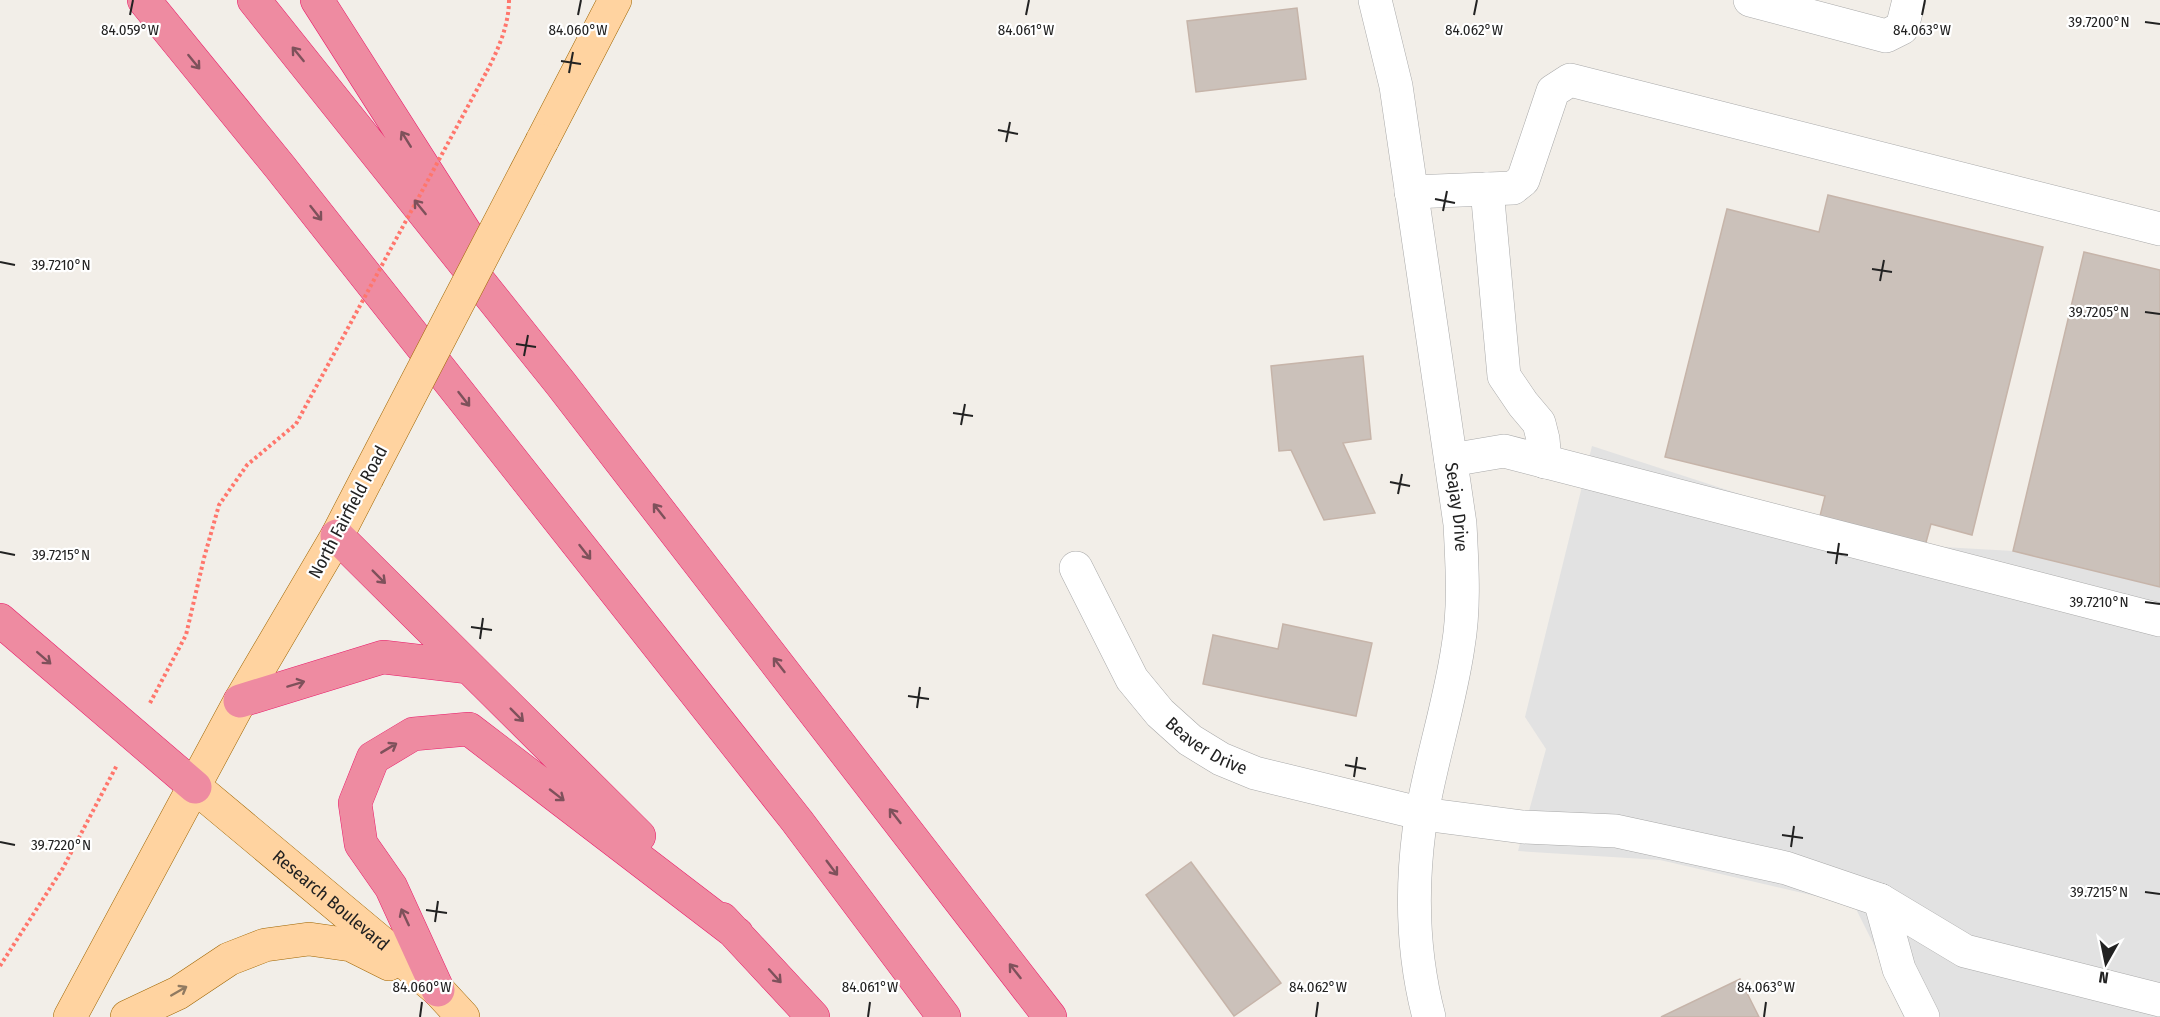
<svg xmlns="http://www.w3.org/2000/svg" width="2160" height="1017" viewBox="0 0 2160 1017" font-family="'Fira Sans Condensed',sans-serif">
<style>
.parking{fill:#e2e2e2}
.building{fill:#cbc1ba;stroke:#c6b4a9;stroke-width:1.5}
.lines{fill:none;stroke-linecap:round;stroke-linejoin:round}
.minor-casing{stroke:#a9a9a9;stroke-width:34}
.major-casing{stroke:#9f6500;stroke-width:34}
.highway-casing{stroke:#e91c6a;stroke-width:34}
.path{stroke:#ff766c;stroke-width:4;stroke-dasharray:3 3;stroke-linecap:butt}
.minor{stroke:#fff;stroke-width:33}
.major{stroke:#ffd3a0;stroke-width:33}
.highway{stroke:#ee8ba1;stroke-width:33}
.major-bridge-casing{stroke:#9f6500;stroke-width:34;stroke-linecap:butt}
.path-bridge{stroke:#ff766c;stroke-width:4;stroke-dasharray:3 3;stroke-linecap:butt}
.major-bridge{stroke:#ffd3a0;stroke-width:33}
.oneway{stroke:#7e515b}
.oneway2{stroke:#907a61}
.ticks{fill:none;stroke:#222;stroke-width:2}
.labels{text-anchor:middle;stroke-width:4.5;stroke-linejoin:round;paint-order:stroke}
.street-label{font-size:18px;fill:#222;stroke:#fff}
.ticks-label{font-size:15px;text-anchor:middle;fill:#222;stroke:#fff;stroke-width:4.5;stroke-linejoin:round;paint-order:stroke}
</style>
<rect width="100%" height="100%" fill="#f2eee8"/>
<path class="parking" d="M1592,446L1819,520L1925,546L2013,551L2160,587V1017H1910L1854,905L1660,860L1518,851L1546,749L1525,717Z"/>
<path class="building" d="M1297,8L1306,79L1196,92L1187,21Z
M1828,195L2043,247L1972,535L1931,524L1925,546L1819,520L1825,496L1665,457L1727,209L1819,232Z
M2084,252L2160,270V587L2013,551Z
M1363,356L1371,439L1343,443L1375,513L1324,520L1291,450L1279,451L1271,366Z
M1283,624L1372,643L1356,716L1203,684L1213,635L1278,649Z
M1191,862L1281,983L1234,1016L1146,895Z
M1740,979L1759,1017H1661Z"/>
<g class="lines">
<g class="minor-casing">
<g id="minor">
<path id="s1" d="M1375,0L1396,86L1460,524C1462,565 1465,606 1458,647C1449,709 1428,769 1419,831C1411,893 1413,956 1429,1017"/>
<path d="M1750,0L1886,36L1902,28L1909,0"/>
<path d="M1487,189L1504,376L1523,404L1539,423L1543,439L1545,462"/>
<path d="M1411,192L1513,188L1523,180L1553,91L1570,80L2160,229"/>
<path d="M1451,460L1504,451L2160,620"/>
<path id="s2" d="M1076,568L1132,679L1160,713L1190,740L1221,759L1255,773L1423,814L1523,827L1616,831L1786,868L1880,900L1965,951L2160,1000"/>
<path d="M1880,900L1899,969L1923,1017"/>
</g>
</g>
<g class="major-casing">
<g id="major">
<path d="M542,141L615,0"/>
<path id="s3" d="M195,787L438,990L463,1017"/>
<path d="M70,1017L240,701L337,536L367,478"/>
<path d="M127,1017L178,993L229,959L265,945L309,939L351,945L389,964"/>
</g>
</g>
<g class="highway-casing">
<path id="highway" d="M144,0L280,167L797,821L944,1017
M254,0L561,384L1050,1017
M317,0L470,240
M337,536L639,836
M0,620L195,787
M240,701L383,657L468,667
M722,919L813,1017
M438,990L391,887L361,844L355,803L373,758L413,734L469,729L737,934"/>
</g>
<path class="path" d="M487,71C498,50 509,25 509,0
M150,703L186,635L204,558L219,505L247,465L296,424
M0,966L63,868L117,765"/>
<use href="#minor" class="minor"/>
<use href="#major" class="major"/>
<use href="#highway" class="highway"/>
<g class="major-bridge-casing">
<path id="major-bridge" d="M367,478L542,141"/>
</g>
<path class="path-bridge" d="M296,424L487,71"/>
<use href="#major-bridge" class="major-bridge"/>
</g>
<defs><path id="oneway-shaft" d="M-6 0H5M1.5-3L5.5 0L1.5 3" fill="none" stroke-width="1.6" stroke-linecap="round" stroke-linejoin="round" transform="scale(1.5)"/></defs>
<g class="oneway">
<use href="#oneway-shaft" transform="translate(298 54) rotate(-129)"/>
<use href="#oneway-shaft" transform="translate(194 62) rotate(51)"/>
<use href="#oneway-shaft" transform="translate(406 139) rotate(-122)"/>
<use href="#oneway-shaft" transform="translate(420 207) rotate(-129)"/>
<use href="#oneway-shaft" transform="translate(316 213) rotate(52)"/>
<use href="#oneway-shaft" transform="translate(464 399) rotate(52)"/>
<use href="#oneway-shaft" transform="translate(659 511) rotate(-128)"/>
<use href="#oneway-shaft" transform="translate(585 552) rotate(52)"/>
<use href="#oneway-shaft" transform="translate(379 577) rotate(45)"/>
<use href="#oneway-shaft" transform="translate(44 658) rotate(41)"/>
<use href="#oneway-shaft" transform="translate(779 665) rotate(-128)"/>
<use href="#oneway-shaft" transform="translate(296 684) rotate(-17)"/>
<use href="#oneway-shaft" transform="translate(517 715) rotate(45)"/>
<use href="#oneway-shaft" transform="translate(389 748) rotate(-31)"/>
<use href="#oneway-shaft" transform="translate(557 795) rotate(38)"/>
<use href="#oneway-shaft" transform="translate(895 816) rotate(-128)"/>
<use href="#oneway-shaft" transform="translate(832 868) rotate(53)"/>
<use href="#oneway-shaft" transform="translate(405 917) rotate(-115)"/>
<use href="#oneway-shaft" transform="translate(1015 971) rotate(-128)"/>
<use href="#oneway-shaft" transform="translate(775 976) rotate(48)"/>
</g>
<use class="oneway2" href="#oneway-shaft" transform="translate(179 991) rotate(-30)"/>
<path class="ticks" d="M130,15L133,0M578,15L581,0M1026,15L1029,0M1474,15L1477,0M1922,15L1925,0M2145,22L2160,24M561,61L581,64M569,73L573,52M998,130L1018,134M1006,142L1010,122M1435,199L1455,203M1443,211L1447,191M0,262L15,265M1872,269L1892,272M1880,281L1884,260M2145,312L2160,314M516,344L536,347M524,356L528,335M953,413L973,416M961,425L965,404M1390,482L1410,486M1398,494L1402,474M0,552L15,555M1827,552L1848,555M1836,564L1839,543M2145,602L2160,604M471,627L492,630M480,639L483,618M908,696L929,699M917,708L920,687M1345,765L1366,769M1354,777L1357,757M1782,835L1803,838M0,842L15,845M1791,847L1794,826M2145,892L2160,894M426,910L447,913M435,922L438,901M420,1017L422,1002M868,1017L870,1002M1316,1017L1318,1002M1764,1017L1766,1002"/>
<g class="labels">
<g class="street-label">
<text dy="6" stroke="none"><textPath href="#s1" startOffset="514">Seajay Drive</textPath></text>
<text transform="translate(348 512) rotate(-62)" y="6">North Fairfield Road</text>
<text dy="6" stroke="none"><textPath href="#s2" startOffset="226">Beaver Drive</textPath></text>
<text dy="6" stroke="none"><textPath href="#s3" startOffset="177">Research Boulevard</textPath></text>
</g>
</g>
<g class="ticks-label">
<text x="2099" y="27">39.7200°N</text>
<text x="578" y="35">84.060°W</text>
<text x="1026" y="35">84.061°W</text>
<text x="1474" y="35">84.062°W</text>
<text x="1922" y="35">84.063°W</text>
<text x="130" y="35">84.059°W</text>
<text x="61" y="270">39.7210°N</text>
<text x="2099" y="317">39.7205°N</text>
<text x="61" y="560">39.7215°N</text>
<text x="2099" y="607">39.7210°N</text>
<text x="61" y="850">39.7220°N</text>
<text x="2099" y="897">39.7215°N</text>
<text x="422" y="992">84.060°W</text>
<text x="870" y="992">84.061°W</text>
<text x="1318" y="992">84.062°W</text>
<text x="1766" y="992">84.063°W</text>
</g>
<g transform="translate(2106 963) rotate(189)" stroke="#ffffff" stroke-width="4.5" paint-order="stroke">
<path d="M0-4.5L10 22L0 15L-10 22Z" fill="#222222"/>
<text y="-9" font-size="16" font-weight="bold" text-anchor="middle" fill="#222222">N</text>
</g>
</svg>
